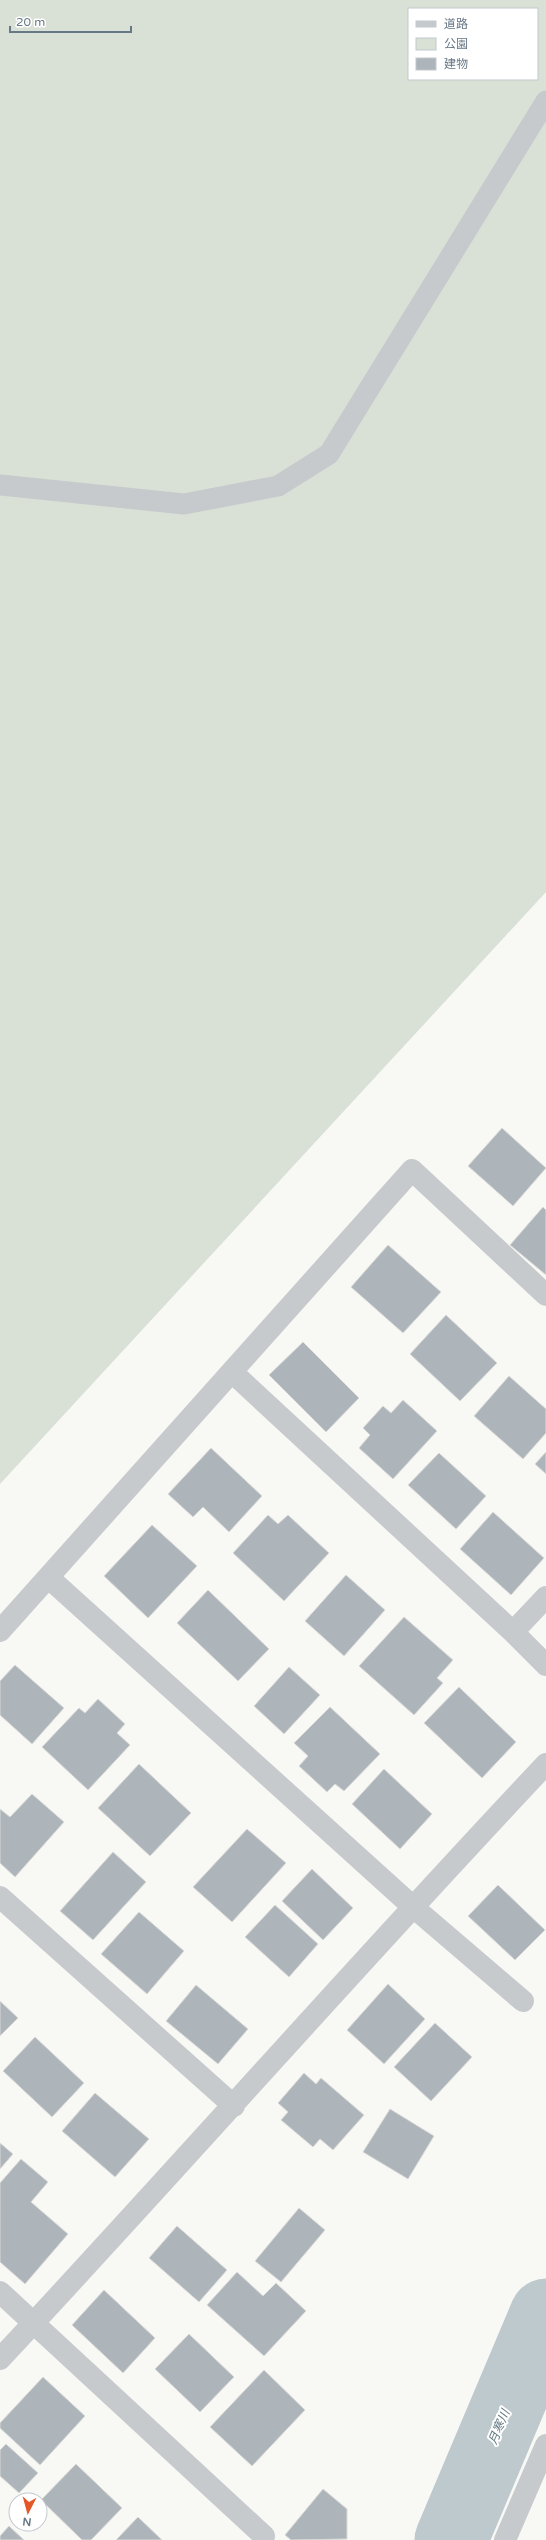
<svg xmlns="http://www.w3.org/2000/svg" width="546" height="2540" viewBox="0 0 546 2540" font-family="'Varela Round','Noto Sans JP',sans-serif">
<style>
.green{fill:#d9e0d6;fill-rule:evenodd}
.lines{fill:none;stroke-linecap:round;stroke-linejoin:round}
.river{stroke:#bec9cd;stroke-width:73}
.building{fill:#adb5ba;stroke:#dadad8}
.lane{stroke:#c6cacd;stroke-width:21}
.street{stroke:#c6cacd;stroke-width:22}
.labels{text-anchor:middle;stroke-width:4;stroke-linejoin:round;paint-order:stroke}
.water-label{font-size:12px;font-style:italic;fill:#637982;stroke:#fff}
</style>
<rect width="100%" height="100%" fill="#f8f8f5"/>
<path class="green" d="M0,0H546V892L0,1484ZM409,9H537V79H409Z"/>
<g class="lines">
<path class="river" d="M451,2540L546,2315"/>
</g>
<path class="building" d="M502,1128L546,1168L513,1206L468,1166Z
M543,1207L546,1210V1275L510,1245Z
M388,1245L441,1292L403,1333L351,1287Z
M446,1315L497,1363L460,1401L410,1354Z
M303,1342L359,1398L326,1432L269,1375Z
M509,1376L546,1409V1433L523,1459L474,1416Z
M403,1400L437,1431L393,1479L359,1448L370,1435L363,1428L383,1406L391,1413Z
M211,1448L262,1496L229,1532L203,1507L193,1517L168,1494Z
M546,1452V1474L535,1464Z
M439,1453L486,1496L456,1529L408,1485Z
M493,1512L544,1558L511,1595L460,1549Z
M268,1515L278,1524L288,1515L329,1553L284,1601L233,1553Z
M152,1525L197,1566L148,1618L104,1576Z
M346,1575L385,1610L344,1656L305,1621Z
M208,1590L269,1649L238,1681L177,1623Z
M404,1617L453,1660L437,1678L443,1683L414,1715L359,1666Z
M15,1665L64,1708L32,1744L0,1715V1681Z
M289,1667L320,1695L284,1734L254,1706Z
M459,1687L516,1742L482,1778L424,1723Z
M98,1699L125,1724L117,1733L130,1745L88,1790L42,1747L79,1708L85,1713Z
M330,1707L380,1754L344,1791L335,1784L327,1792L299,1766L308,1756L294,1743Z
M139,1764L191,1813L150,1856L98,1808Z
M384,1769L432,1814L400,1849L352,1804Z
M32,1794L64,1822L15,1877L0,1863V1809L10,1817Z
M247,1829L286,1863L232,1922L193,1887Z
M113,1852L146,1882L93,1940L60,1911Z
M312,1869L353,1908L323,1940L282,1901Z
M498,1885L545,1930L515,1960L468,1916Z
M275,1905L318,1944L289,1977L245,1937Z
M139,1912L184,1951L147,1994L101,1954Z
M388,1984L425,2019L384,2064L347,2030Z
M196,1985L248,2029L218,2064L166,2021Z
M0,2001L18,2018L0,2036Z
M435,2023L472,2057L431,2101L394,2067Z
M35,2037L84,2083L52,2117L3,2071Z
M304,2073L316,2084L321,2078L364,2115L333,2150L320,2139L313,2147L281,2120L288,2112L278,2103Z
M95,2093L149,2139L115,2177L62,2131Z
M390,2109L434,2136L408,2179L363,2152Z
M0,2143L13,2154L0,2169Z
M21,2159L48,2182L31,2202L68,2234L25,2284L0,2262V2183Z
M299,2208L325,2230L281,2282L255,2261Z
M177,2226L227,2270L199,2302L149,2258Z
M237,2272L263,2296L276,2283L306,2311L264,2356L207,2305Z
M104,2290L155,2338L123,2373L72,2325Z
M189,2334L234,2377L200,2412L155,2369Z
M264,2370L305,2410L252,2466L210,2427Z
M43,2377L85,2416L40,2465L0,2428V2423Z
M6,2444L38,2473L19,2493L0,2476V2450Z
M76,2464L122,2508L91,2540H82L41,2500Z
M323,2489L347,2509V2539L291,2540L285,2535Z
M138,2517L162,2540H116Z
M9,2526L24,2540H0V2536Z"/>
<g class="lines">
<path class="lane" d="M0,485L184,504L278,486L329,454L546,101"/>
<path class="street" d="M233,1373L513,1632
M49,1578L412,1906L523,2001
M546,1597L513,1632L546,1665
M0,1631L412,1170L546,1295
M0,1897L234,2106
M0,2292L264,2536
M0,2359C184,2162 361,1960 546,1764
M505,2540L546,2445"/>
</g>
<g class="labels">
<g class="water-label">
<text transform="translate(499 2427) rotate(-67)" y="4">月寒川</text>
</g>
</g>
<rect x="408" y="8" width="130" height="72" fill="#ffffff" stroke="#c2c9cf"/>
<rect x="416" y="21" width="20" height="6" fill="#c6cacd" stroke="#c2c9cf"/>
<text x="444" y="28" font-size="12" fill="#677886">道路</text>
<rect x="416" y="38" width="20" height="12" fill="#d9e0d6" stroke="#c2c9cf"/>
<text x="444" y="48" font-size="12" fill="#677886">公園</text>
<rect x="416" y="58" width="20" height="12" fill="#adb5ba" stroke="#c2c9cf"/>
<text x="444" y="68" font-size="12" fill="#677886">建物</text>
<g transform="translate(28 2512) rotate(186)"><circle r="19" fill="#ffffff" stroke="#c2c9cf"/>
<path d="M0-3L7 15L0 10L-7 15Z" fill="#e45729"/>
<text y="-6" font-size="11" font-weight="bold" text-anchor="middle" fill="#677886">N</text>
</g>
<path d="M10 26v6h121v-6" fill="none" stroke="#677886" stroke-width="2"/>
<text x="16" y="26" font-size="12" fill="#677886" stroke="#ffffff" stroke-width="3" paint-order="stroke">20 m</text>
</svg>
